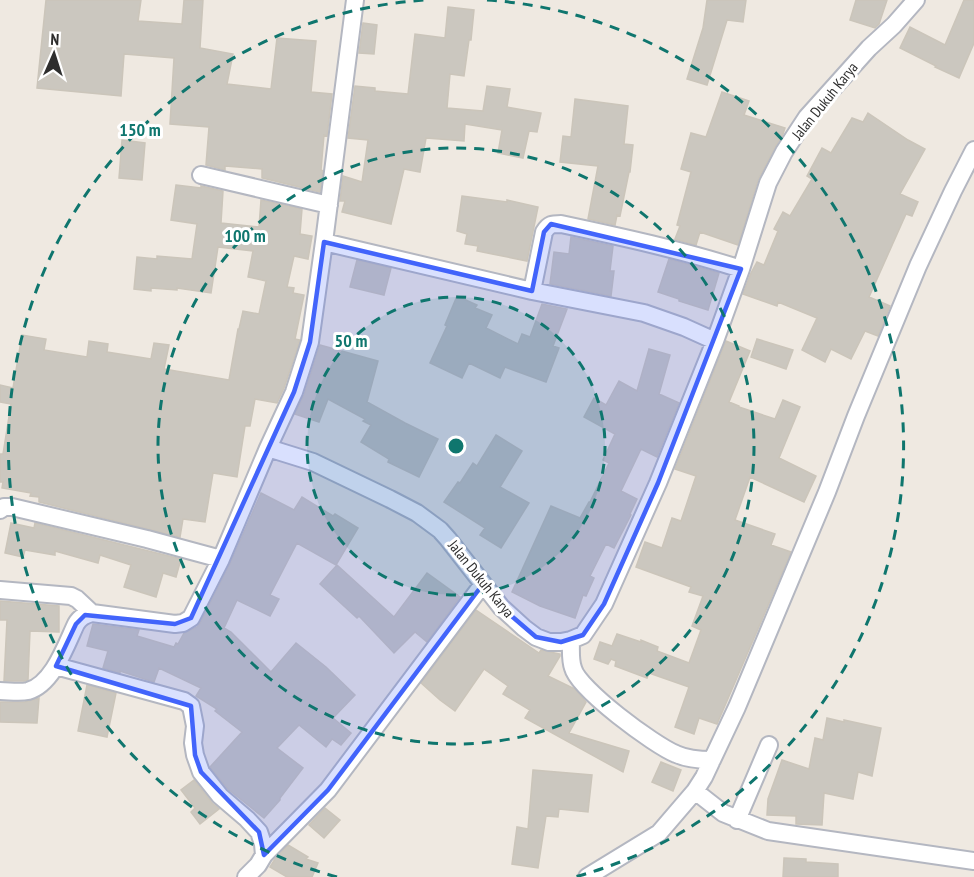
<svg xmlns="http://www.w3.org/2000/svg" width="974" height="877" viewBox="0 0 974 877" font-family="'PT Sans Narrow',sans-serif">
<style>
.building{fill:#cbc7bf;stroke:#cbc5ba;stroke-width:1.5}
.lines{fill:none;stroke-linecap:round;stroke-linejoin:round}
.street-casing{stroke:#b4b7c1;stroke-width:20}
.street{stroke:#fff;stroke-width:16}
.marked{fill:#4264fb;fill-opacity:0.2;stroke:#4264fb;stroke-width:4.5;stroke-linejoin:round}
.ring{fill:none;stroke:#0f766e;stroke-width:3;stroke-dasharray:10 8}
.labels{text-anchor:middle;stroke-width:6;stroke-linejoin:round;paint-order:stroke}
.street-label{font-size:15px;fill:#2e2e2e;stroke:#fff}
.centre{fill:#0f766e;stroke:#fff;stroke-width:3}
.ring-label{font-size:18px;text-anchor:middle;font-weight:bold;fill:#0f766e;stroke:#fff;stroke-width:6;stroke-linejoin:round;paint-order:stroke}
</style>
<rect width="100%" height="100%" fill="#efe9e1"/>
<path class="building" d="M46,0H141L138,21L182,24L184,0H203L200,48L233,54L227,84L271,89L277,38L316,41L311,92L332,94L327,136L324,135L321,170L323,171L320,192L262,178V169L225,166V170L206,165L209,127L170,124L174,58L124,54L121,96L37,88Z
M707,0H746L743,22L727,20L707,85L687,79L703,28Z
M856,0H887L879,24L875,28L850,20Z
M964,0H974V43L959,78L935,67L936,66L900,48L910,27L945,45Z
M448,7L474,10L471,40H469L464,76L450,74L447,108L483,111L487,86L510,89L507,107L541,113L537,132L529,131L523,158L498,153L502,130L465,124L464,141L426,138L420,172L404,169L391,224L342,212L345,201H340L343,176L362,182L368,140L348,138L355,86L375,88V91L408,94L415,34L445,38Z
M363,23L377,25L374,54L359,53Z
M722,92L749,101L744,115L785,128L783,134L775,147L758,180L738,245L700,232L696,245L675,239L680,226L677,225L691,172L681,169L691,133L706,137Z
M575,99L628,106L624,144L633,145L630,172H629L620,216L617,215L615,225L588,219L598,166L560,162L563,136L571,137Z
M868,113L908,140L925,149L900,194L918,202L912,216L906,214L869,297L890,306L878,336L865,331L851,359L831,349L825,362L802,350L817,318L778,302L777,306L743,294L751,273L757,262L764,265L778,231L774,229L783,212L790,216L812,179L807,176L822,148L831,153L852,118L863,122Z
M122,140L145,143L142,180L119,178Z
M176,185L201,188V186L223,191L221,223L259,227L261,200L302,209L300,234L312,236L308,259L294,256L287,287L294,288L293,293L304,295L295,339L300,340L284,388L277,403L255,399L250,426H245L237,477L213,473L205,522L183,519L180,537L39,502V497L30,496L31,493L2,488L3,482H0V454H3L11,404L0,402V385L13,388L22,335L46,339L44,350L87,357L89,341L108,344L107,352L151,359L154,343L169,345L164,369L229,380L238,329H239L243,311L259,314L266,281L248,277L253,251L218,247L211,293L177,288V290L151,288V291L134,289L137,257L157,259V256L192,259L197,224L171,220Z
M462,196L507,202V200L538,207L527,261L477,251L478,246L465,244L467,234L457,231Z
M571,237L613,246L610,271H614L611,296L550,284L554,252L569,254Z
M669,259L719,273L708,310L679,301V299L658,292Z
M357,260L391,268L384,295L350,287Z
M457,296L477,305L475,308L492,315L486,328L518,344L522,334L530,337L542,304L567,309L553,346L559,348L546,382L505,367L500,378L469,363L462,378L430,363L447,326L445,325Z
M757,339L793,350L786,369L751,357Z
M726,341L750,351L729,402L739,406V407L775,419L783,400L800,407L779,458L816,476L804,502L750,477L735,520L775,534L771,545L791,552L717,724L699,718L694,734L675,727L689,687L649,673L647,678L615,666L616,661L611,659L608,664L594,659L600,642L612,646L617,634L641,642V640L658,647L657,651L689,663L701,630L692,626L703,596L689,592L691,587L636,567L645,542L662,548L672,518L681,521L696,476L675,469Z
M320,345L378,361L367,402L405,423L438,439L419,477L388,462L389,459L361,442L371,425L363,421L365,419L328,399L319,422L295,414L304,395Z
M649,349L670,355L659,394L679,403L657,457L641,449L621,491L637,499L630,514L631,515L614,548L606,544L590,576L594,578L586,596L583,595L575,618L540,606L512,592L551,506L580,518L589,502H590L609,463L603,460L615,434L584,417L594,398L606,405L619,381L637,391Z
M496,435L522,451L500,487L529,503L501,548L480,535L485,528L444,502L458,482L460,483L473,463L477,466Z
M261,493L294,510L302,497L333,516L335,514L358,528L336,565L297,543L270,595L279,599L270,616L237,600L224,628L231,632L271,672L296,643L326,667L355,695L333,718L351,733L341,745L332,739L326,747L299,725L277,748L303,768L280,798V800L264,818L228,789L210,767L242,732L215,711L217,709L196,696L201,688L159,668L154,682L120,671V673L103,668L108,651L87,646L93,624L139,630L137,636L174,647L176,643L178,644L184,633L197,627L200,623L230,564Z
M11,523L34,528L35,523L181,559L176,577L163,573L156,597L124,587L131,565L100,555L98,563L55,551V555L25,550L23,557L5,553Z
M337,565L394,617L427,573L460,597L427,642L415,632L394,653L359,616L357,618L320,584Z
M0,601L59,606V632L30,631L28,680L25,681H4L7,620H0Z
M476,610L539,653L541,650L560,654V656L548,676L575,689L586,702L569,733L629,751L623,772L525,718L530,710L503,694L508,686L484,669L455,711L440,700L421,683Z
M87,685L116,693L107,737L78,731Z
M39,698L37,723L0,722V702H25Z
M827,718L844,722V720L881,728L872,776L858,772L853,799L824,793L822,825L796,824V816L767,815L768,799L782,760L809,769L815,738L823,740Z
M661,762L681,770L673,791L652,782Z
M533,770L592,775L588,812L559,809L558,817L546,816L538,868L512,864L517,827L528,829Z
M194,780L212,803L219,809L200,824L191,812L195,808L181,790Z
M325,808L340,820L324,838L309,825Z
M288,845L308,857L306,859L318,863L312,877H287L270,867L275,859Z
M784,858L806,859V862L838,864V877H783Z"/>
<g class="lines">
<g class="street-casing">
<path id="street" d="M201,175L329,205
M324,242L532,291L644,313L684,327L715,341
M532,291L544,232C549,224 552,224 561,224C622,237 682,250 741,269
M268,448L294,392L310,342L324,242L355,0
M0,510L4,507H12L147,539L221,559
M0,590L71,596L77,599L92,613
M571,640C571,649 570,660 573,668C578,689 654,745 676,754C687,759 700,760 712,760
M56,666L184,701L191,706L195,726L193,743L195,755L201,772L220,796L247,819L259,832L263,844L264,855L258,865L246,877
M0,691C9,691 19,693 28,691C53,684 66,645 76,624C80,617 85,615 92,613L175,624L183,623L191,618L221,559L268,448L313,462L390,499L417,513L440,530L448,539L501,607L524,628L536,637L549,642H561L571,640L583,635L604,604L658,483L715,341L741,269L768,183L784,152L807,117L869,48L894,25L916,0
M695,791L723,813L768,831L974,861
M737,820L769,745
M264,855L328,790L483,584
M587,877L659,833L695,791L704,777L737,707L827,492L856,416L918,266L953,191L974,150"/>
</g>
<use href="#street" class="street"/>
</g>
<path class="marked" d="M551,224L741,269L658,483L604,604L583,635L561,642L536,637L501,607L483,584L328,790L264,855L259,832L201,772L195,755L191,706L56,666L76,624L85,615L175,624L191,618L294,392L310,342L324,242L532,291L544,232Z"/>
<circle cx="456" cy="446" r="149" fill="#0f766e" fill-opacity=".12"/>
<g class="ring">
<circle cx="456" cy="446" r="149"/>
<circle cx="456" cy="446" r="298"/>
<path d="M337 877A447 447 0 0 1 425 0M487 0A447 447 0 0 1 575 877"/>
</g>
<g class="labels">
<g class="street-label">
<text transform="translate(825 101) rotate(-51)" y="5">Jalan Dukuh Karya</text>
<text transform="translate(481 579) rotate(51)" y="5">Jalan Dukuh Karya</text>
</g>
</g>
<circle cx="456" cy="446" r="9" class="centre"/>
<g class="ring-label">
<text x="140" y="136">150 m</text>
<text x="245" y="242">100 m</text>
<text x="351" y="347">50 m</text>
</g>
<g transform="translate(54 54) rotate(3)" stroke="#ffffff" stroke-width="4.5" paint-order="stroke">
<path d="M0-4.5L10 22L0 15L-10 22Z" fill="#2e2e2e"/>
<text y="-9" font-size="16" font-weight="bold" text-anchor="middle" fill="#2e2e2e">N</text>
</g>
</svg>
